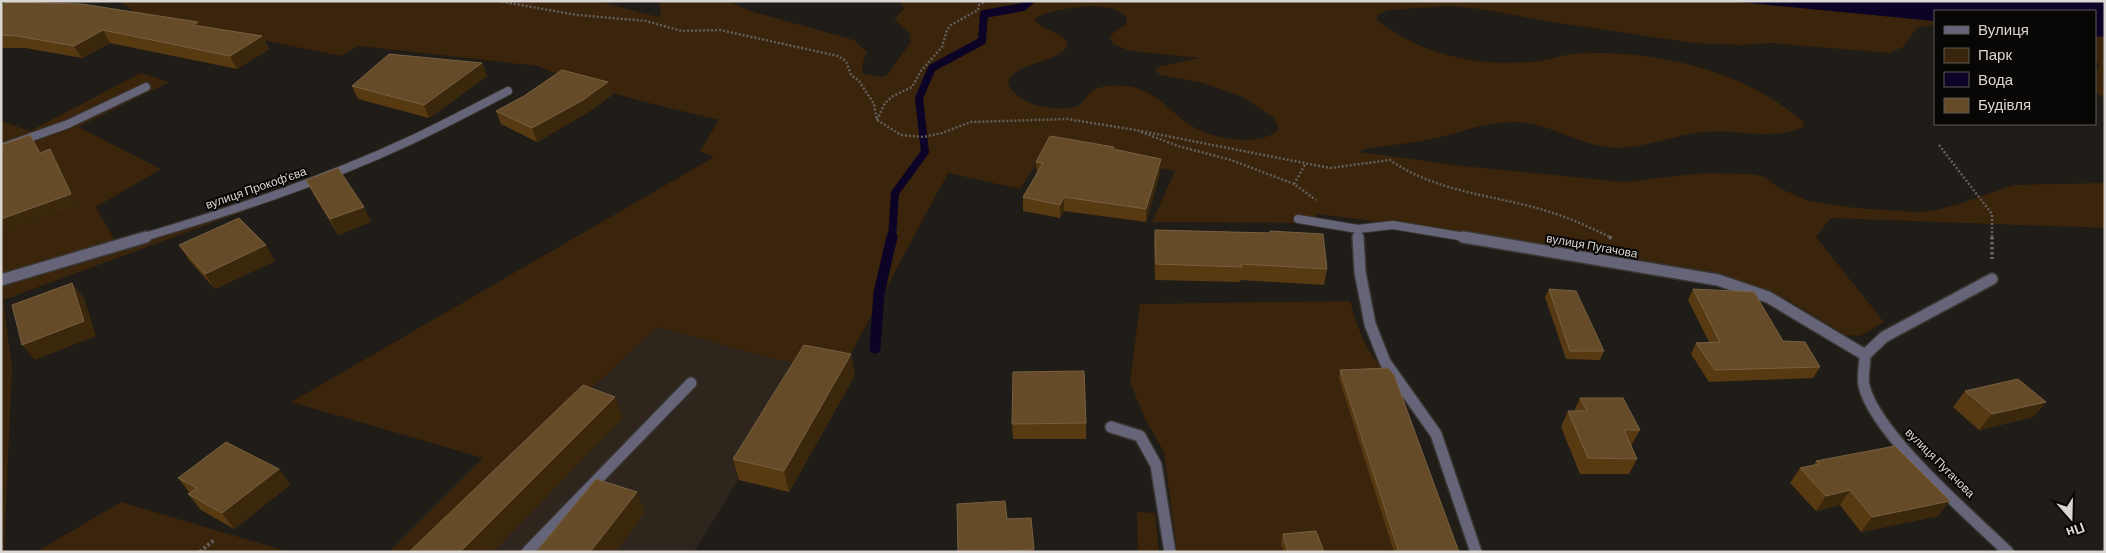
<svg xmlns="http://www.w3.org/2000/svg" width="2106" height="553" viewBox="0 0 2106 553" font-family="Barlow,sans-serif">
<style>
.built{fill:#2e251c}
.green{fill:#3a240b;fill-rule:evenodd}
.water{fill:#0c0326}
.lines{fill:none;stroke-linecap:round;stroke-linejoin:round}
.stream-far1{stroke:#0c0326;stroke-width:8}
.stream{stroke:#0c0326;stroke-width:11}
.service-far1-casing{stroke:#3a3631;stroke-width:10}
.service-casing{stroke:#3a3631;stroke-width:14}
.minor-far1-casing{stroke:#3a3631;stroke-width:10}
.minor-casing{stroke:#3a3631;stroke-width:14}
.path-far1{stroke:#635f5b;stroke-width:2.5;stroke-dasharray:2 2;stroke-linecap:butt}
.path{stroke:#635f5b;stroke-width:4;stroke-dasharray:2.5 2.5;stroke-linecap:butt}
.service-far1{stroke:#656478;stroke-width:8}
.service{stroke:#656478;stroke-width:11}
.minor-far1{stroke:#656478;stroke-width:8}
.minor{stroke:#656478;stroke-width:11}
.wall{fill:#573a12}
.shaded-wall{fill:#3b270c}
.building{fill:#654b27;stroke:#776042}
.labels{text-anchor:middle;stroke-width:4;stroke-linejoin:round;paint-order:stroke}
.street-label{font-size:12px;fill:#dad6d3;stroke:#090705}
</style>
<rect width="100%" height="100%" fill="#201c17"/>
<path class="built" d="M657,327L808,366L694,552H417Z"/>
<path class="green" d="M120,1H597L658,17L661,14L659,1H728L750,11L854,40L867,52L862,65L863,74L881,77L887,75L911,42L910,34L894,19L904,9L900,1H1729L1935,21V24L1917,28L1903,47L1889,53L1770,43L1741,45L1693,43L1552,22L1480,9L1450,6L1388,10L1377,15V20C1422,55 1475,66 1531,62C1548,61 1563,54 1580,53C1659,51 1743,70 1804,122L1803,127C1770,142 1737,128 1702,132C1668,136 1635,153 1601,146C1571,141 1546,122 1514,122C1488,122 1465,131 1440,137C1415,143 1390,145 1365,149L1359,152L1462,166L1624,182L1704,173L1750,174L1765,177L1779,188L1809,201L1856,208L1914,212L1933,211L1959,204L2014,185L2105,183V228L1831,218L1816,237L1884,322L1860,336L1845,335L1788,300L1731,278L1433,229L1318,214L1310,223L1152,222L1175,171L1048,146L1020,189L948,173L849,357L855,375L771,358L657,327L417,552H389L483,458L291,402L714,157L700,151L719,120C659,105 595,92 538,66L359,46L341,56L223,32L148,23ZM1095,6L1114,9L1126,16L1127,24L1114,32L1110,38L1114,45L1131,51L1199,58L1158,67L1155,71L1161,75L1203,83L1243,97L1274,118L1279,129C1260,149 1209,138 1189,124C1170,111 1156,92 1132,87C1121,85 1100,84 1091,92C1085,97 1083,105 1075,107C1054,112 1016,105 1008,83C1014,61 1057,65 1068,45C1063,29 1042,33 1035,19C1045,10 1081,6 1095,6Z
M2095,36L2105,37V99L2095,92V75L2099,65L2095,58Z
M141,73L169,82L78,127L161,169L96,207L115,241L1,277V151L5,148L1,143V121L30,131Z
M250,209L3,300L12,366L4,552H1V283Z
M1350,301C1358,330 1367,354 1389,376L1394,552H1177L1164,452L1146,421L1130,382L1140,304Z
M121,502L289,552H36Z
M1137,512L1155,513L1159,552H1138Z"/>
<path class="water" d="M1729,1H2105V37L2095,36V11H1935V21Z"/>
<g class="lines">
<path class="stream-far1" d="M892,238L895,193L925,152L919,98L932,68L982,41L984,14L1023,7L1030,1"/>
<path class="stream" d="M875,348L879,293L892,237"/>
<g class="service-far1-casing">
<path id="service-far1" d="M1,148L68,124L146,87
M1358,229V238"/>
</g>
<g class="service-casing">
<path id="service" d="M1358,237L1360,272L1370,324L1385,362L1436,434L1476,552
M1111,427L1140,436L1156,465L1170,552
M527,552L691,383"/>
</g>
<g class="minor-far1-casing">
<path id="minor-far1" d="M1298,219L1358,229L1393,225L1471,238
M141,238C232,211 323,181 409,141C443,125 475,108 508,91"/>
</g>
<g class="minor-casing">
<path id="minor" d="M1463,237L1718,280L1768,297L1865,355
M1992,279L1884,337L1865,355C1865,365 1862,376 1864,386C1876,435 1970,515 2008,552
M1,280L146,237"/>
</g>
<path class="path-far1" d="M498,1L577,15L646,21L682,31L720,30L838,56L846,61L851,75L859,81L874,104L877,120L901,135L923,137L942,133L971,122L1067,119L1136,130L1330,168L1390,160C1440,195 1503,195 1559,215C1577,221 1595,230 1612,238
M877,120L885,103L893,96L912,87L921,71L942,47L947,30L951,25L978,10L979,5L986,1
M1141,132L1178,146L1231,160L1294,184L1316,200
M1939,145L1992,214V238
M1294,184L1306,163"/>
<path class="path" d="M1609,237L1612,238
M1992,237V259
M200,552L215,539"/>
<use href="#service-far1" class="service-far1"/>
<use href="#service" class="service"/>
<use href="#minor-far1" class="minor-far1"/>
<use href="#minor" class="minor"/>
</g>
<path class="wall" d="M1,6L198,22L201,26L262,36L269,49L237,69L110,43L82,58L25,48H1Z
M482,63L487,76L429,118L358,99L352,86Z
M608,82L612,95L587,113L537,142L501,124L496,111Z
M1114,147V149L1161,159L1160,173L1146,222L1064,211L1060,218L1023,211V197L1037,174L1036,162Z
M306,180L371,222L338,235L314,195Z
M1155,230L1270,233V231L1327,269L1324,285L1240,280V282L1155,280L1154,245Z
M179,245L275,261L215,289L189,260Z
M1549,289L1604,351L1600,360L1566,359L1545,297Z
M1693,289L1783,341L1820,367L1813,378L1709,382L1691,354L1696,343L1709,342L1688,300Z
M1340,370L1459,552H1394L1339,378Z
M855,375L789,492L739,480L733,459Z
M1965,391L2046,402L2033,417L1979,430L1953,407Z
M1580,398L1640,430L1631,446L1637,459L1629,474H1580L1561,427L1568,411H1574Z
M1086,423V439H1013L1012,424Z
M1816,461L1938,516L1861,532L1840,505L1816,511L1790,483L1800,468L1814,465Z
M279,469L290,485L234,529L201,510L188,494L190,493L178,478Z
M1031,518L1034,552H958L1007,519Z
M1283,534L1324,552H1284L1281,543Z"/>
<path class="shaded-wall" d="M198,22L205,34L193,25Z
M103,30L110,43L82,58L74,46Z
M262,36L269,49L237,69L230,56Z
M482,63L487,76L429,118L424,105Z
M608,82L612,95L587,113L537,142L532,128Z
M30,135L38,147L48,165L40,153Z
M50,149L58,161L80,206L2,234L1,233V219Z
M1161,159L1160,173L1146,222V209Z
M1064,197V211L1060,218V205Z
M364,207L371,222L338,235L330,219Z
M266,245L275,261L215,289L205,274Z
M72,283L84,298L96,336L35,360L22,345Z
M851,354L855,375L789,492L784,471Z
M615,397L623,418L493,552H460Z
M2046,402L2033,417L1979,430L1992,414Z
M279,469L290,485L234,529L222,513Z
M1850,490L1840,505L1816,511L1826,496Z
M637,492L645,513L616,552H590Z
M1950,501L1938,516L1861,532L1872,517Z"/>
<path class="building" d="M7,2L82,4L198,22L193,25L262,36L230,56L103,30L74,46L17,36L1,35V6Z
M389,54L482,63L424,105L352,86Z
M562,70L608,82L583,100L532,128L496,111L524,96Z
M30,135L40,153L50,149L71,194L1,219V145Z
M1050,136L1114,147L1113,149L1161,159L1146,209L1064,197L1060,205L1023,197L1043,163L1036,162Z
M338,168L364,207L330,219L306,180Z
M239,218L266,245L205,274L179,245Z
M1155,230L1270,233V231L1323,234L1327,269L1241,264L1242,267L1156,264Z
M72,283L84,321L22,345L12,305Z
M1549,289L1576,291L1604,351H1570Z
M1693,289L1754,292L1783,341L1805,342L1820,367L1715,370L1696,343L1720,342Z
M804,345L851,354L784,471L733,459Z
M1388,368L1394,375L1459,552H1399L1340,370Z
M1084,371L1086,423L1012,424L1013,372Z
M2018,379L2046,402L1992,414L1965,391Z
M583,385L615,397L460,552H409Z
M1580,398H1623L1640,430H1624L1637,459L1588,458L1568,411H1587Z
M226,442L279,469L222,513L188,494L197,488L178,478Z
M1895,446L1950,501L1872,517L1850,490L1826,496L1800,468L1819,464L1816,461Z
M596,479L637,492L590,552H536Z
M1005,501L1007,519L1031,518L1034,549L1004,552H958L957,504Z
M1316,531L1324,552H1288L1283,534Z"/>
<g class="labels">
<g class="street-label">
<text transform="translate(256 188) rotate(-19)" y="4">вулиця Прокофʼєва</text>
<text transform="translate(1592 246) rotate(10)" y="4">вулиця Пугачова</text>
<text transform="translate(1940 463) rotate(45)" y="4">вулиця Пугачова</text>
</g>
</g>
<rect width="2106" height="553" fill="none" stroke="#dad6d3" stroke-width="5"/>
<rect x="1934" y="10" width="162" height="115" fill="#090705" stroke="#5d5a57"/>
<rect x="1944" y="26" width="25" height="8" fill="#656478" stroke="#5d5a57"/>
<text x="1978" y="35" font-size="15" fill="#dad6d3">Вулиця</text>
<rect x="1944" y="48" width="25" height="15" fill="#3a240b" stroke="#5d5a57"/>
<text x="1978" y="60" font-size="15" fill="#dad6d3">Парк</text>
<rect x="1944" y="72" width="25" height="15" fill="#0c0326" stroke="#5d5a57"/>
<text x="1978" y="85" font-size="15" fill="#dad6d3">Вода</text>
<rect x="1944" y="98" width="25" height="15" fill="#654b27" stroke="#5d5a57"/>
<text x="1978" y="110" font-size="15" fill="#dad6d3">Будівля</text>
<g transform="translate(2071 518) rotate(160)" stroke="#090705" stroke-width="4" paint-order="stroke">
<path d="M0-4L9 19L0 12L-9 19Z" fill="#dad6d3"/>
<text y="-8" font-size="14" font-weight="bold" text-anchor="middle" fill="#dad6d3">Пн</text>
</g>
</svg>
